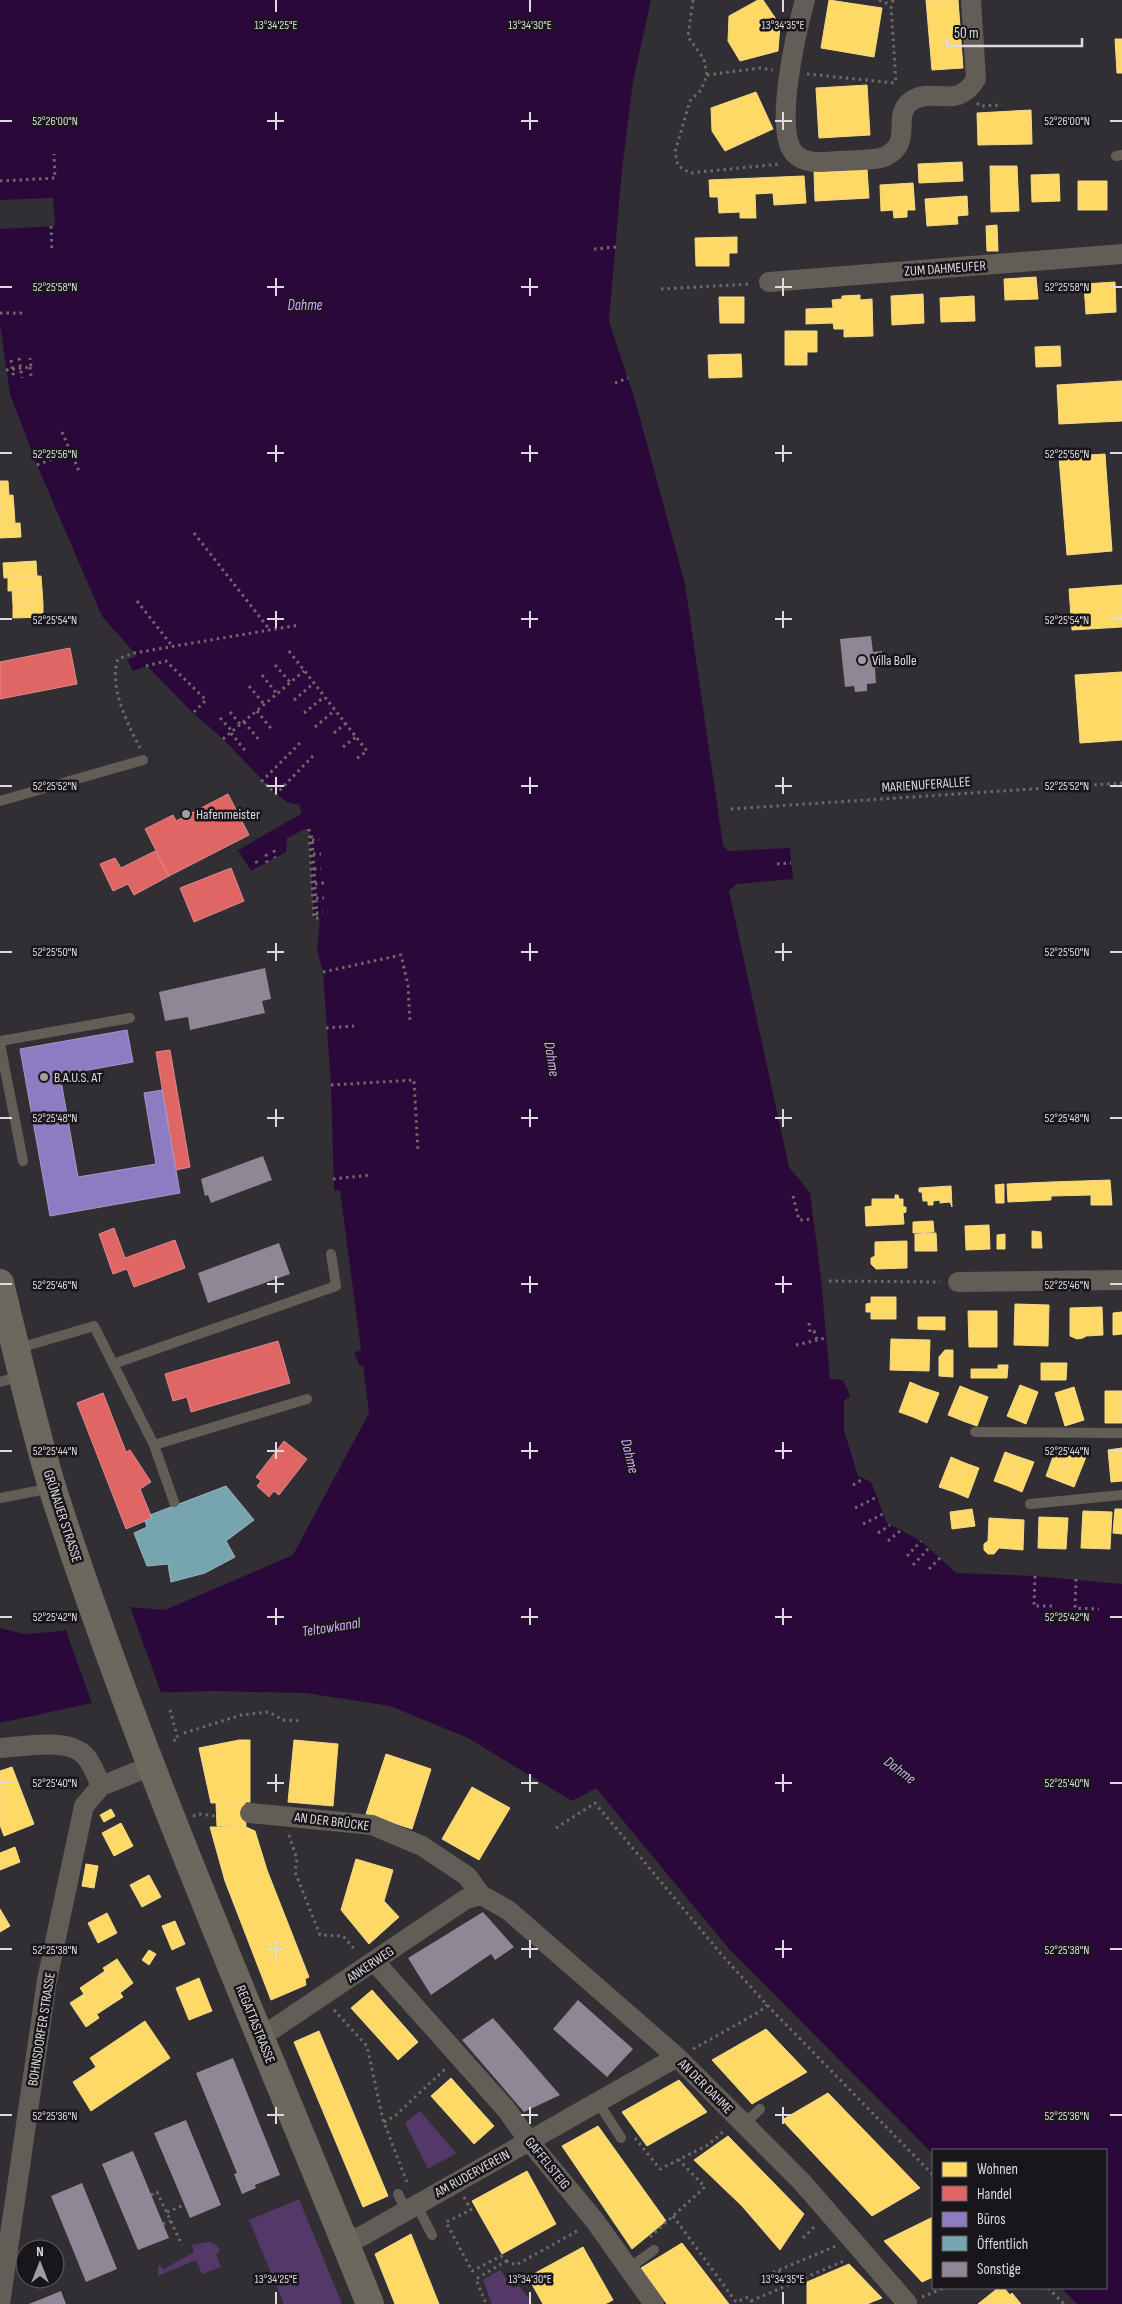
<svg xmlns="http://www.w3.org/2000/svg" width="1122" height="2304" viewBox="0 0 1122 2304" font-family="'Sofia Sans Condensed',sans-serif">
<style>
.green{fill:#543968}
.water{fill:#2a093a}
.pier{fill:#312f33}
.homes{fill:#ffd966;stroke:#f4d98a}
.shops{fill:#e06666;stroke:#df898a}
.offices{fill:#8e7cc3;stroke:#a598cb}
.public{fill:#76a5af;stroke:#95b5bd}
.building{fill:#908796}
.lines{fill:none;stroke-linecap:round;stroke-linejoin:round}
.path{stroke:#6e6a67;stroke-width:3;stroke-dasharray:2.5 4;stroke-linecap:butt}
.service{stroke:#625e57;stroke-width:10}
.minor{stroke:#625e57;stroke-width:20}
.secondary{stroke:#6d685e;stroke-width:28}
.tram{stroke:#6a6765;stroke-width:1}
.ticks{fill:none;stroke:#dcdadf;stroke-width:2}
.poi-dot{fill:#a09ea3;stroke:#18161a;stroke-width:2}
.labels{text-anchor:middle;stroke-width:5;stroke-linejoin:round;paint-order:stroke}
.street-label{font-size:14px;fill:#dcdadf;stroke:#18161a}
.poi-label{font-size:14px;fill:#dcdadf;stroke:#18161a;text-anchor:start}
.water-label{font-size:15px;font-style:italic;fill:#d9a7fd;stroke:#18161a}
.ticks-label{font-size:12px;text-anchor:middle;fill:#dcdadf;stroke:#18161a;stroke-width:5;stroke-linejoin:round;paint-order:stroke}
</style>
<rect width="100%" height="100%" fill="#312f33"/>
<path class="green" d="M420,2111L456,2153L428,2169L405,2123Z
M299,2199L342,2304H284L249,2220Z
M210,2242L215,2244L220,2250L216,2255L221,2267L202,2274L196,2260L158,2276V2266L160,2265L164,2269L194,2252L192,2245Z
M500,2270L513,2288L519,2286L533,2304H492L483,2280Z"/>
<path class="water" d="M0,0H651L633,82L622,169L609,321L635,400L685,584L723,845L728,851L790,848L793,879L737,884L729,891L789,1167L810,1193L821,1278L830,1379L843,1380L850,1396L844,1401V1430L858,1476L871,1482L887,1523L921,1541L956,1573L1035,1576L1122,1584V2304H1077L1061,2288H1106V2150H933V2154L730,1950L596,1788L572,1801L468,1738L390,1706L306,1693L213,1691L138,1693L0,1723V1628L24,1634L62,1631L130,1607L165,1610L293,1555L369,1413L363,1365L360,1366L354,1353L361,1350L340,1190L334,1191L331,1085L323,972L317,950L320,918H314L309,829H305L287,838L286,852L251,871L238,850L301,814L300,805L287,802L276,794L223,739L193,713L147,666L133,671L127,660L137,656L102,616L37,465L10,394L0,324Z"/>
<path class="pier" d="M53,198L55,226L0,229V200Z
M129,1604L162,1695L138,1696L93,1706L65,1628Z"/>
<path class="homes" d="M758,0H763L780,25L778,51L740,61L728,41L729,16Z
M829,0L882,8L874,57L821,48Z
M926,0H958L963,68L932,70Z
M1115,39H1122V73H1117Z
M867,85L870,135L819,138L816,88Z
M756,92L773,129L725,151L712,131L711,108Z
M1031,110L1032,144L978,145L977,113Z
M962,162L963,181L919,183L918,164Z
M990,166H1017L1019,211L991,212Z
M867,169L869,198L815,201L814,171Z
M1059,174L1060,201L1032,202L1031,175Z
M804,176L806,203L774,205L773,193L755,194L756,218H740V212L719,213L718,197H710L709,180Z
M1078,181H1107V210H1078Z
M913,183L915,210H907V217L894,218L893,210L881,211L880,185Z
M967,196L968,215L957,216L958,224L927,226L925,199Z
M997,225L998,251H987L986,226Z
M737,237V253H729V266H696L695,238Z
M1036,277L1038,299L1005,300L1004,279Z
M1115,282L1116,312L1086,314L1084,284Z
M923,294L924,323L892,325L891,296Z
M860,295V300L872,299L873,336L844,337V329H834L833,323L806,324V309L833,308L832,300L842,299V296Z
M974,296L975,321L941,322L940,298Z
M719,297H744V323H720Z
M785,331H817V352H807V365H785Z
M1060,346L1061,366L1036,367L1035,347Z
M741,354L742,377L709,378L708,355Z
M1122,381V421L1059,424L1057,385Z
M1105,454L1112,551L1067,555L1059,457Z
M0,481H8L9,495L0,496Z
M13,495L14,508L0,509V496Z
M14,508L15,523L0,524V509Z
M20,523L21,537L0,538V524Z
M36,561L37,576L4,578L3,563Z
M37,576H41L42,589L8,591V578Z
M1122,585V627L1072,630L1069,589Z
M42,589L43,604L13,605L12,590Z
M43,604V617L13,618V605Z
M1122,672V740L1080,743L1075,675Z
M1110,1180L1112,1205H1091V1195L1051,1196V1182Z
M1051,1182V1200L1008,1202L1007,1184Z
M1004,1184V1203H996L995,1185Z
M951,1186L952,1207L950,1202L940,1203V1200L933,1201V1205H928V1201H923L922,1192H919V1188Z
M895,1195H898L899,1199H903V1207H906V1212L903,1213L904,1224L866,1226L865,1207L872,1206V1199H895Z
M933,1221L934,1232L913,1233V1222Z
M989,1225L990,1249L966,1250L965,1226Z
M1032,1231L1041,1232L1042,1248H1032Z
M936,1233L937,1251H915V1234Z
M1005,1234V1249H997V1235Z
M907,1241V1268L876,1269L871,1264V1258L875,1256V1242Z
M871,1297H896V1319H871V1312H866V1304L871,1303Z
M1015,1304L1049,1305L1048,1346L1014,1345Z
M1102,1307L1103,1335L1086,1336L1083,1338L1077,1339L1070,1336V1308Z
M968,1311H997V1347H969Z
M1122,1312V1334L1113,1335V1313Z
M918,1317H945V1330L918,1329Z
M891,1339L930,1340L929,1371L890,1370Z
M945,1350H953V1377L939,1376V1357Z
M1041,1363H1067L1066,1380H1041Z
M998,1365H1008L1007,1378H971V1369H998Z
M910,1382L924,1388L913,1417L899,1412Z
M1020,1385L1038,1392L1026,1424L1007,1416Z
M960,1386L975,1392L963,1421L948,1415Z
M1074,1387L1084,1420L1065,1426L1055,1393Z
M924,1388L939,1393L927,1423L913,1417Z
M1105,1391H1120V1423H1105Z
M1120,1391H1122V1423H1120Z
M975,1392L988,1397L977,1426L963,1421Z
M1057,1446L1072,1452L1061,1482L1046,1476Z
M1122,1448V1481L1111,1482L1108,1450Z
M1005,1452L1019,1457L1008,1486L994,1481Z
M1072,1452L1086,1457L1074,1487L1061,1482Z
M951,1457L965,1463L954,1492L939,1487Z
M1019,1457L1034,1462L1022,1492L1008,1486Z
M965,1463L979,1468L968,1498L954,1492Z
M972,1509L975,1526L952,1529L950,1512Z
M1115,1509H1122V1534L1113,1533Z
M1083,1511L1112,1512L1110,1549L1081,1548Z
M1039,1517L1068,1518L1066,1549L1038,1548Z
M989,1518L1024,1520L1023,1550L999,1548L994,1554H988L984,1550V1544L988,1541Z
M239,1740H250V1802L211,1803L199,1748Z
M294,1740L338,1744L333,1806L288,1802Z
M386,1754L431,1769L412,1829L366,1814Z
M12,1767L34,1824L4,1836L0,1825V1771Z
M472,1787L510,1808L479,1860L442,1839Z
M245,1802L246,1827L217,1826L216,1803Z
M111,1809L115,1816L104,1822L100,1815Z
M121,1823L133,1846L114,1856L102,1833Z
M210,1827H246L255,1831L267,1870L309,1977L305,1979L306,1985L271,2000L225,1881Z
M15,1847L20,1862L0,1870V1853Z
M356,1859L393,1870L384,1901L399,1917L369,1944L341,1910Z
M86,1864L98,1866L94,1888L82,1886Z
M149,1875L161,1897L142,1907L130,1885Z
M0,1909L10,1926L0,1932Z
M107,1913L117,1933L98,1943L88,1923Z
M175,1921L185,1944L172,1950L162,1926Z
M149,1950L156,1954L149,1965L142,1960Z
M117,1959L133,1983L120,1993L103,1968Z
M105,1971L123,1997L97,2014L80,1988Z
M199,1978L212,2011L189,2020L176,1988Z
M372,1990L418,2042L398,2060L351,2008Z
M84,1994L99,2018L86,2027L70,2003Z
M145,2021L170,2058L91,2111L73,2082L96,2067L90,2058Z
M766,2029L807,2072L752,2104L712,2060Z
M319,2031L388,2196L363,2207L294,2042Z
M451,2078L494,2126L474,2144L431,2096Z
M679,2080L707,2112L647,2146L622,2112Z
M828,2093L920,2188L872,2216L782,2120Z
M598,2126L666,2221L632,2249L562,2146Z
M728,2136L804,2214L780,2250L742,2206L694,2160Z
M527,2171L556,2224L502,2254L472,2201Z
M933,2217V2277L922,2282L884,2241Z
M411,2234L439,2304H395L375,2254Z
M682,2243L729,2304H667L641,2268Z
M583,2247L613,2300L605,2304H543L528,2277Z
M849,2264L882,2298L867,2304H807V2282Z
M998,2288L1001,2290L1004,2288L1010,2295L1012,2293L1021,2304H978Z"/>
<path class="shops" d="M70,648L77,684L0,699V662Z
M228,794L249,835L169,876L145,829L173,815L176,821Z
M155,851L169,876L134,895L128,884L113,891L100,864L115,858L121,868Z
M231,868L244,901L194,922L180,888Z
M170,1050L190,1167L176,1170L156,1052Z
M114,1228L125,1258L175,1240L185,1268L134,1287L127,1269L113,1274L99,1234Z
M278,1341L290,1383L191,1412L187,1397L173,1401L165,1374Z
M103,1393L126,1452L130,1450L151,1482L140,1489L152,1518L126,1529L77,1403Z
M284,1441L307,1459L279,1495L274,1491L269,1497L257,1486L261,1481L256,1477Z"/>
<path class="offices" d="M127,1030L133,1062L60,1075L78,1177L156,1164L144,1093L162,1090L180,1193L50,1216L20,1049Z"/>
<path class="public" d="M226,1486L254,1520L226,1541L235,1557L205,1573L171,1582L168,1564L147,1566L134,1533L147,1527L145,1521L152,1518L150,1515Z"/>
<path class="building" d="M871,636L873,652L882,651L883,667L875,668L876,683L867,684V691L855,692L854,686L845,687L840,639Z
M265,968L271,999L262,1001L265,1013L190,1030L188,1017L165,1021L159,992Z
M263,1156L272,1180L211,1203L208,1195L205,1196L201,1179Z
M279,1243L290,1274L208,1303L198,1273Z
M483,1912L514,1947L495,1960L491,1954L431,1995L408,1958Z
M578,2000L633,2049L607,2077L553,2029Z
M493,2018L560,2095L524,2112L462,2040Z
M233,2058L280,2175L255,2185L256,2188L242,2194L234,2174L237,2173L196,2073Z
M186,2120L221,2205L190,2218L154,2133Z
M133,2151L169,2238L138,2250L102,2164Z
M82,2183L117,2269L86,2282L51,2196Z
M61,2291L66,2304H29Z"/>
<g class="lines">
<path class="path" d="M693,0L688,37L704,59L707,75L701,90L690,101L675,152L678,166L690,173L780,164
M879,0L891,5
M893,0L891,5L896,84
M807,74L895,83
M707,75L760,68L773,70
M977,103L980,106L1002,105
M0,181L55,178L54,154
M51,226L52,252
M594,249L616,247
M661,289L751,284
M0,313H24
M19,358L22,378
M11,360L14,379
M30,367L31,376
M6,370L31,367L30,358
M615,383L628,378
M62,432L79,471
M37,465L71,452
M194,533L270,630
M137,601L173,647
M289,651L367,751L356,759
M275,665L290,682
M146,666L166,661L206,700L193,713
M262,675L277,694
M249,686L264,704
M294,700L314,683
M257,711L273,731
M230,712L240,724
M304,713L324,697
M220,718L232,731
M244,722L260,741
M315,727L335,710
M231,733L247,753
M334,733L345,724
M223,739L304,671
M300,743L262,781L276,794L313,756
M343,747L356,737
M140,748C128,725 108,685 118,659L134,653L299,625
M731,809L1122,783
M309,829L314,918H320
M310,837H312L317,918
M312,840H319
M274,850L275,858
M266,854L267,863
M313,854H321
M256,861L258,867
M777,864L791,863
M314,869H321
M315,884L324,883
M316,898H324
M316,913L323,912
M323,972L401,955L408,985L410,1023
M326,1028L354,1026
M331,1085L414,1080L418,1152
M333,1179L370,1175
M793,1196L799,1220L813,1219
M829,1281L940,1282
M809,1323L810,1332L814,1331L817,1340
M796,1345L826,1338
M853,1485L863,1479
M855,1508L877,1497
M863,1524L883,1514
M878,1533L890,1525
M888,1541L901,1530
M907,1556L921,1541
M913,1565L929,1548
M929,1569L940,1558
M1035,1576L1034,1606H1053
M1076,1579L1075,1608L1099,1609
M170,1710L178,1739L172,1741
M184,1733L241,1715L269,1712L283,1720L302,1721
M193,1816L199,1814L217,1816
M556,1828L595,1803L722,1955L767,2005L933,2175
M289,1835L297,1859L295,1872L320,1935L343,1936L356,1951
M334,2010L367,2046L383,2120L408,2185
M693,2049L759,2012L767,2005
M384,2122L395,2116L445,2069
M635,2138L660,2169L708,2145L725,2130
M151,2195L157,2192L182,2245
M464,2197L471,2210L446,2222L472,2271L501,2256L506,2261L476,2279L486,2304
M167,2212L184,2205
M673,2216L736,2302L748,2297L754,2304
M163,2224L171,2221
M650,2237L705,2187L679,2160
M803,2238L816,2225
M506,2261L516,2265L579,2230
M778,2271L791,2284
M767,2275L836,2246
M1048,2288L1064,2304
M922,2297L944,2288
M751,2301L846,2260"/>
<path class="service" d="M1116,156L1122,155
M0,801L143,760
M0,1041L130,1018
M0,1044L23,1161
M16,1349L94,1326L154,1445L174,1502
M113,1364L336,1286L331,1254
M0,1382L21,1376
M975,1432L1122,1433
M154,1445L307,1399
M0,1498L52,1488
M1030,1504L1122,1495
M598,2102L621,2138
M744,2124L760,2109
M398,2194L406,2210
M416,2204L432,2235
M629,2268L654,2250"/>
<path class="minor" d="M805,0C797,29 773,129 794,153C805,165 823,162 837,161C849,160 876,161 886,156C914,142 891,116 911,101C933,86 957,111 976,79L971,0
M769,282L1122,254
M958,1282L1122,1280
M0,1748C24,1747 71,1736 87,1758C93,1766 97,1777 101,1786
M250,1813L372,1825L422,1846L467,1876L481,1895L508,1910L677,2057L802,2182L907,2303L905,2304
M374,1961L506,2109L529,2141L595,2221L654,2304
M260,2034L273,2029L466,1899L481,1895
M345,2242L362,2236L677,2057
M0,2304L47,1980L84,1806L101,1786L151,1766"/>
<path class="secondary" d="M0,1283C17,1352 32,1422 53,1490C142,1767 261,2034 370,2304"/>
<path class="tram" d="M0,1269L23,1364L52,1470L148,1742L375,2304
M22,1390L70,1559L139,1744L366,2304"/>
</g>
<path class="ticks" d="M276,0V12M530,0V12M783,0V12M276,112V130M530,112V130M783,112V130M0,121H12M267,121H284M521,121H538M775,121H792M1110,121H1122M276,278V296M530,278V296M783,278V296M0,287H12M267,287H284M521,287H538M775,287H792M1110,287H1122M276,445V462M530,445V462M783,445V462M0,453H12M267,453H284M521,453H538M775,453H792M1110,453H1122M276,611V628M530,611V628M783,611V628M0,619H12M267,619H284M521,619H538M775,619H792M1110,619H1122M276,777V794M530,777V794M783,777V794M0,786H12M267,786H284M521,786H538M775,786H792M1110,786H1122M276,943V961M530,943V961M783,943V961M0,952H12M267,952H284M521,952H538M775,952H792M1110,952H1122M276,1109V1127M530,1109V1127M783,1109V1127M0,1118H12M267,1118H284M521,1118H538M775,1118H792M1110,1118H1122M276,1276V1293M530,1276V1293M783,1276V1293M0,1284H12M267,1284H284M521,1284H538M775,1284H792M1110,1284H1122M276,1442V1459M530,1442V1459M783,1442V1459M0,1451H12M267,1451H284M521,1451H538M775,1451H792M1110,1451H1122M276,1608V1625M530,1608V1625M783,1608V1625M0,1617H12M267,1617H284M521,1617H538M775,1617H792M1110,1617H1122M276,1774V1792M530,1774V1792M783,1774V1792M0,1783H12M267,1783H284M521,1783H538M775,1783H792M1110,1783H1122M276,1940V1958M530,1940V1958M783,1940V1958M0,1949H12M267,1949H284M521,1949H538M775,1949H792M1110,1949H1122M276,2107V2124M530,2107V2124M783,2107V2124M0,2115H12M267,2115H284M521,2115H538M775,2115H792M1110,2115H1122M276,2292V2304M530,2292V2304M783,2292V2304"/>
<g class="poi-dot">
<circle cx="862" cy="660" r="5"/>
<circle cx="186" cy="814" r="5"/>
<circle cx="44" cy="1077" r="5"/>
</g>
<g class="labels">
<g class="street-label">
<text transform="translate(945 268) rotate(-4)" y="5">ZUM DAHMEUFER</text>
<text transform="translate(926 784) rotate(-4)" y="5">MARIENUFERALLEE</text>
<text transform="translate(63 1516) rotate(72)" y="5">GRÜNAUER STRASSE</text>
<text transform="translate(332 1821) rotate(7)" y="5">AN DER BRÜCKE</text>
<text transform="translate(370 1964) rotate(-34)" y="5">ANKERWEG</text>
<text transform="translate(256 2024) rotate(68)" y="5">REGATTASTRASSE</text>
<text transform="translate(41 2029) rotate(-81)" y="5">BOHNSDORFER STRASSE</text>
<text transform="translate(706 2086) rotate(45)" y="5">AN DER DAHME</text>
<text transform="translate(548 2163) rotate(51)" y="5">GAFFELSTEIG</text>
<text transform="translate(472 2173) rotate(-29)" y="5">AM RUDERVEREIN</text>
</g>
<g class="poi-label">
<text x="872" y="665">Villa Bolle</text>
<text x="196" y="819">Hafenmeister</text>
<text x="54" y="1082">B.A.U.S. AT</text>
</g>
<g class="water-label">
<text x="305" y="310">Dahme</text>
<text transform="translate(552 1059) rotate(81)" y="5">Dahme</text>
<text transform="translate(630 1456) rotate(76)" y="5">Dahme</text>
<text transform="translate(331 1627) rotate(-9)" y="5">Teltowkanal</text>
<text transform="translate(900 1770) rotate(37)" y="5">Dahme</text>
</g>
</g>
<g class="ticks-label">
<text x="276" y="29">13°34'25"E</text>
<text x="530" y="29">13°34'30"E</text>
<text x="783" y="29">13°34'35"E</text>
<text x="55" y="125">52°26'00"N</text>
<text x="1067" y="125">52°26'00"N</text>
<text x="55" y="291">52°25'58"N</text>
<text x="1067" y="291">52°25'58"N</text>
<text x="55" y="458">52°25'56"N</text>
<text x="1067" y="458">52°25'56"N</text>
<text x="55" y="624">52°25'54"N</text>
<text x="1067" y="624">52°25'54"N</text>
<text x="55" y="790">52°25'52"N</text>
<text x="1067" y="790">52°25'52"N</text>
<text x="55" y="956">52°25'50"N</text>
<text x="1067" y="956">52°25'50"N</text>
<text x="55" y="1122">52°25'48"N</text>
<text x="1067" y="1122">52°25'48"N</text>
<text x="55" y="1289">52°25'46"N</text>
<text x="1067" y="1289">52°25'46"N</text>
<text x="55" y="1455">52°25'44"N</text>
<text x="1067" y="1455">52°25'44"N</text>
<text x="55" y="1621">52°25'42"N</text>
<text x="1067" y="1621">52°25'42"N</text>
<text x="55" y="1787">52°25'40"N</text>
<text x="1067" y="1787">52°25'40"N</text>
<text x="55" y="1954">52°25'38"N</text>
<text x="1067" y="1954">52°25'38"N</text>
<text x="55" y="2120">52°25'36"N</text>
<text x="1067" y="2120">52°25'36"N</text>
<text x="276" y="2283">13°34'25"E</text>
<text x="530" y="2283">13°34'30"E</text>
<text x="783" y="2283">13°34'35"E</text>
</g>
<rect x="932" y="2149" width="175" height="140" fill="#18161a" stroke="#666469"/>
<rect x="942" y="2162" width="25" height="15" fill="#ffd966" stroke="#666469"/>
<text x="977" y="2174" font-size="15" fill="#dcdadf">Wohnen</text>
<rect x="942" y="2186" width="25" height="15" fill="#e06666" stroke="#666469"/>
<text x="977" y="2199" font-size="15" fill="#dcdadf">Handel</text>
<rect x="942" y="2212" width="25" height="15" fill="#8e7cc3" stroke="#666469"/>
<text x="977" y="2224" font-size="15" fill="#dcdadf">Büros</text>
<rect x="942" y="2236" width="25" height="15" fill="#76a5af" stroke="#666469"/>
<text x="977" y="2249" font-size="15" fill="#dcdadf">Öffentlich</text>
<rect x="942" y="2262" width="25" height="15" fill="#908796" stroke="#666469"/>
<text x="977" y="2274" font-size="15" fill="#dcdadf">Sonstige</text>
<g transform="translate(40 2264)"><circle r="24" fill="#18161a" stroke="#666469"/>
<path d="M0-4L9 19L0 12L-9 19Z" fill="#a09ea3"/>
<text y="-8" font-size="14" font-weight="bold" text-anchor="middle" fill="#dcdadf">N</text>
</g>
<path d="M947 38v8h135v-8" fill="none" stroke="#dcdadf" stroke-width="2.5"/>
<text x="954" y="38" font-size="15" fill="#dcdadf" stroke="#18161a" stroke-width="4" paint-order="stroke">50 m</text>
</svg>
